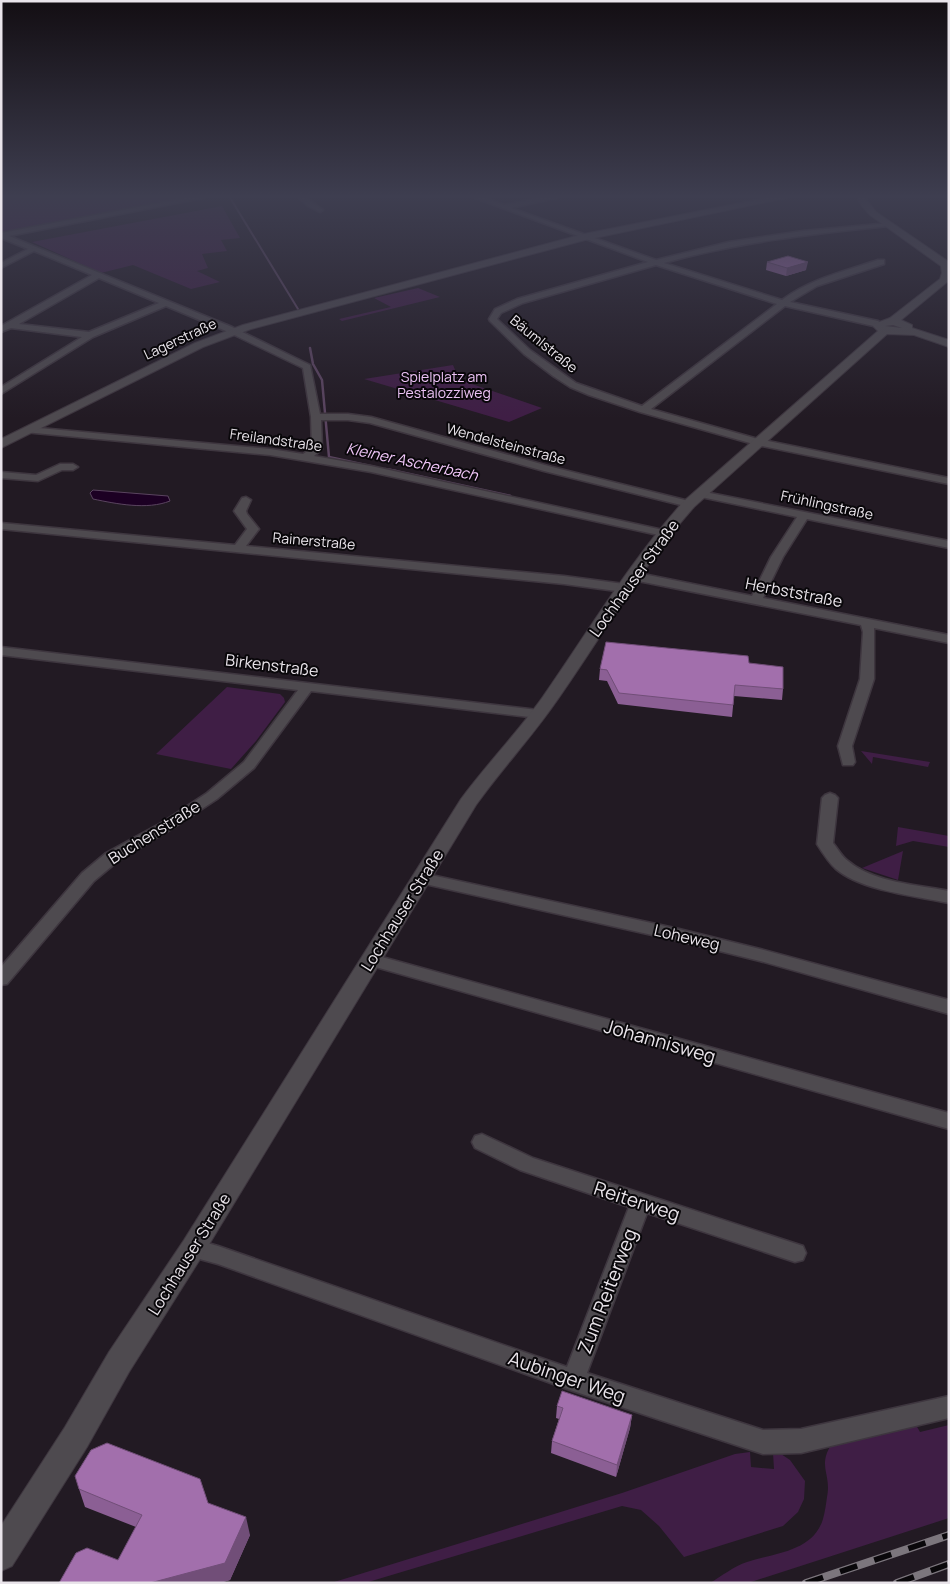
<svg xmlns="http://www.w3.org/2000/svg" width="950" height="1584" viewBox="0 0 950 1584" font-family="Manrope,sans-serif">
<style>
.green{fill:#3f1e45}
.water{fill:#1c0023;stroke:#5a445f}
.lines{fill:none;stroke-linecap:round;stroke-linejoin:round}
.stream-far2{stroke:#5a445f;stroke-width:2}
.stream-far1{stroke:#5a445f;stroke-width:2.5}
.stream{stroke:#5a445f;stroke-width:3}
.minor-casing{stroke:#3e363f;stroke-width:3}
.tertiary-casing{stroke:#3e363f;stroke-width:2}
.minor{fill:#4e4a4f;fill-rule:evenodd}
.tertiary{fill:#4e4a4f;fill-rule:evenodd}
.rail-casing{stroke:#7c767d;stroke-width:8}
.rail{stroke:#09070a;stroke-width:5.5;stroke-dasharray:18;stroke-linecap:butt}
.wall{fill:#8b5f94}
.shaded-wall{fill:#714e78}
.building{fill:#a26fac;stroke:#714e78}
.labels{text-anchor:middle;stroke-width:4;stroke-linejoin:round;paint-order:stroke}
.far-street-label{font-size:14px;fill:#e9e4ea;stroke:#09070a}
.far-park-label{font-size:14px;fill:#ecc2f5;stroke:#09070a}
.far-water-label{font-size:15px;font-style:italic;fill:#f3c8fb;stroke:#09070a}
.street-label{font-size:16px;fill:#e9e4ea;stroke:#09070a}
.near-street-label{font-size:19px;fill:#e9e4ea;stroke:#09070a}
</style>
<rect width="100%" height="100%" fill="#221a23"/>
<path class="green" d="M1,196H204L5,233L1,231Z
M222,206L240,238L221,240L227,251L202,254L208,268L197,271L220,282L191,289L133,265L101,273L32,242Z
M418,288L440,297L342,321L339,319L391,307L374,298Z
M453,365L456,372L469,383L542,408L509,422L364,379Z
M227,687L280,694L284,698L285,702L256,741L231,769L156,754Z
M861,751L930,762L928,767L873,757L872,764Z
M898,827L949,836V847L913,841L896,846Z
M903,851L898,880L862,868Z
M916,1425L920,1432L949,1425V1518L748,1583H710C722,1576 734,1566 747,1562C774,1553 813,1552 823,1519C825,1512 826,1504 827,1497C832,1472 815,1466 835,1439Z
M750,1452L751,1467L774,1469L773,1453L781,1454L790,1460L805,1481L804,1499L798,1512L783,1526L684,1557L659,1526L641,1510L622,1506L365,1583H331L622,1493L735,1454Z"/>
<path class="water" d="M93,490L168,496L170,501C147,510 117,504 93,499L90,493Z"/>
<g class="lines">
<path class="stream-far2" d="M229,196L298,309"/>
<path class="stream-far1" d="M310,348L313,364L322,380L329,457L375,467
M385,469L396,471"/>
<path class="stream" d="M390,470L510,496"/>
<g class="minor-casing">
<path id="minor" d="M196,196H212L9,236L232,327L310,365L320,414H348L371,417L552,467L693,502L694,504L689,507L544,471L370,423L348,420H321L322,449L314,456L371,466L663,530L669,533L663,536L371,472L270,455L24,432L23,430L28,427L270,449L303,454L312,448L311,417L303,368L226,331L166,306L93,337L1,394V387L82,337L11,328L1,332V326L92,275L34,251L1,268V263L28,249L1,238V233ZM99,278L159,303L89,332L19,324Z
M297,196H304L323,210L320,212L308,206Z
M470,196H480L504,205L548,196H564L511,208L656,260L729,242L803,231L890,223L892,224L888,226C812,234 738,242 664,263L782,300C810,279 845,271 878,260H884V264L817,286L790,302L878,321L882,324L878,327L785,306L651,409L758,439L949,478V484L757,445L640,412L589,395L570,387L553,376L524,354L490,321L489,319L495,309L517,299L648,262ZM656,265L777,304L642,406L576,383L530,350L497,319L501,313L523,303Z
M60,464H73L78,467L73,470H62L38,481L1,478V472L36,475Z
M700,491L949,541V548L807,519L783,557L763,598L949,635V643L874,628V679L852,746L855,762L853,765H843L838,746L860,679L863,632L861,625L633,580L627,576L633,572L752,596L771,557L797,517L696,496L695,494Z
M246,497L251,500L246,511L247,514L259,529L246,546L564,576L624,584L630,588L624,592L564,584L1,529V523L235,545L247,529L234,511L242,498Z
M1,647L538,710L545,714L538,718L311,691L254,768L217,799L173,828L118,861L94,881L7,984L1,985V967L82,873L106,853L163,822L207,793L244,762L298,690L1,655Z
M830,793L835,795L838,798L833,843C838,849 842,857 848,861C872,882 918,885 949,891V903C916,896 862,891 836,869C829,863 822,852 817,844L822,798L825,795Z
M422,873L679,929L760,949L949,1000V1014L760,961L679,941L416,882L414,878L416,874Z
M371,954L949,1113V1129L365,964L362,960L365,956Z
M482,1134L533,1158L803,1246L806,1253L803,1260L795,1262L647,1213L587,1373L763,1430L801,1429L949,1396V1418L801,1453L763,1454L573,1391L218,1264L185,1255L182,1248L185,1241L193,1239L218,1246L567,1367L629,1207L520,1170L475,1148L472,1142L475,1136Z"/>
</g>
<g class="tertiary-casing">
<path id="tertiary" d="M776,196H795L585,240L251,329L203,347L1,448V439L195,343L243,325L584,234Z
M856,196H864L876,212L949,262L947,282L901,320L912,325V328L949,340V347L914,335L887,334L694,507C640,568 600,640 553,706C529,740 501,770 476,805L202,1256L129,1372L87,1447L12,1566L1,1571V1526L65,1427L109,1352L184,1240L461,799C487,764 517,733 542,698C588,632 630,561 684,501L878,331L873,326L874,324L890,318L940,279L942,273L941,266L870,215L862,206ZM893,325L902,328L885,326Z"/>
</g>
<use href="#minor" class="minor"/>
<use href="#tertiary" class="tertiary"/>
<g class="rail-casing">
<path id="rail" d="M806,1583L949,1535
M897,1583L949,1564"/>
</g>
<use href="#rail" class="rail"/>
</g>
<path class="wall" d="M767,262L806,270L786,276L766,270Z
M600,669L783,689L782,700L734,696L732,717L618,704L607,681L599,680Z
M557,1406L632,1415L630,1428L616,1477L551,1453L552,1441L559,1419L556,1418Z
M79,1489L208,1503L250,1535L230,1580L219,1583H59L118,1560L136,1527L85,1507Z"/>
<path class="shaded-wall" d="M808,262L806,270L786,276L787,268Z
M632,1415L630,1428L616,1477L617,1465Z
M246,1517L250,1535L230,1580L219,1583H150Z"/>
<path class="building" d="M788,256L808,262L787,268L767,262Z
M606,642L748,656L749,663L783,667V689L735,685L733,705L619,693L607,670L600,669Z
M562,1391L632,1415L617,1465L552,1441L563,1408L557,1406Z
M107,1443L200,1479L208,1503L246,1517L225,1563L150,1583H59L76,1553L87,1548L118,1560L142,1515L79,1489L75,1476L91,1450Z"/>
<linearGradient id="sky" x2="0" y2="1"><stop stop-color="#130e13"/><stop offset="0.47" stop-color="#3e3e50"/><stop offset="1" stop-color="#3e3e50" stop-opacity="0"/></linearGradient>
<rect width="950" height="418" fill="url(#sky)"/>
<g class="labels">
<g class="far-street-label">
<text transform="translate(180 339) rotate(-25)" y="5">Lagerstraße</text>
<text transform="translate(544 344) rotate(39)" y="5">Bäumlstraße</text>
<text transform="translate(276 440) rotate(8)" y="5">Freilandstraße</text>
<text transform="translate(506 444) rotate(15)" y="5">Wendelsteinstraße</text>
<text transform="translate(827 505) rotate(12)" y="5">Frühlingstraße</text>
<text transform="translate(314 541) rotate(5)" y="5">Rainerstraße</text>
</g>
<g class="far-park-label">
<text x="444" y="382">Spielplatz am<tspan x="444" dy="16">Pestalozziweg</tspan></text>
</g>
<g class="far-water-label">
<text transform="translate(412 462) rotate(12)" y="5">Kleiner Ascherbach</text>
</g>
<g class="street-label">
<text transform="translate(634 578) rotate(-54)" y="6">Lochhauser Straße</text>
<text transform="translate(794 592) rotate(11)" y="6">Herbststraße</text>
<text transform="translate(272 665) rotate(7)" y="6">Birkenstraße</text>
<text transform="translate(154 832) rotate(-32)" y="6">Buchenstraße</text>
<text transform="translate(402 910) rotate(-58)" y="6">Lochhauser Straße</text>
<text transform="translate(687 937) rotate(13)" y="6">Loheweg</text>
<text transform="translate(189 1254) rotate(-58)" y="6">Lochhauser Straße</text>
</g>
<g class="near-street-label">
<text transform="translate(660 1041) rotate(16)" y="7">Johannisweg</text>
<text transform="translate(637 1201) rotate(18)" y="7">Reiterweg</text>
<text transform="translate(607 1291) rotate(-69)" y="7">Zum Reiterweg</text>
<text transform="translate(567 1377) rotate(19)" y="7">Aubinger Weg</text>
</g>
</g>
<rect width="950" height="1584" fill="none" stroke="#e9e4ea" stroke-width="5"/>
</svg>
